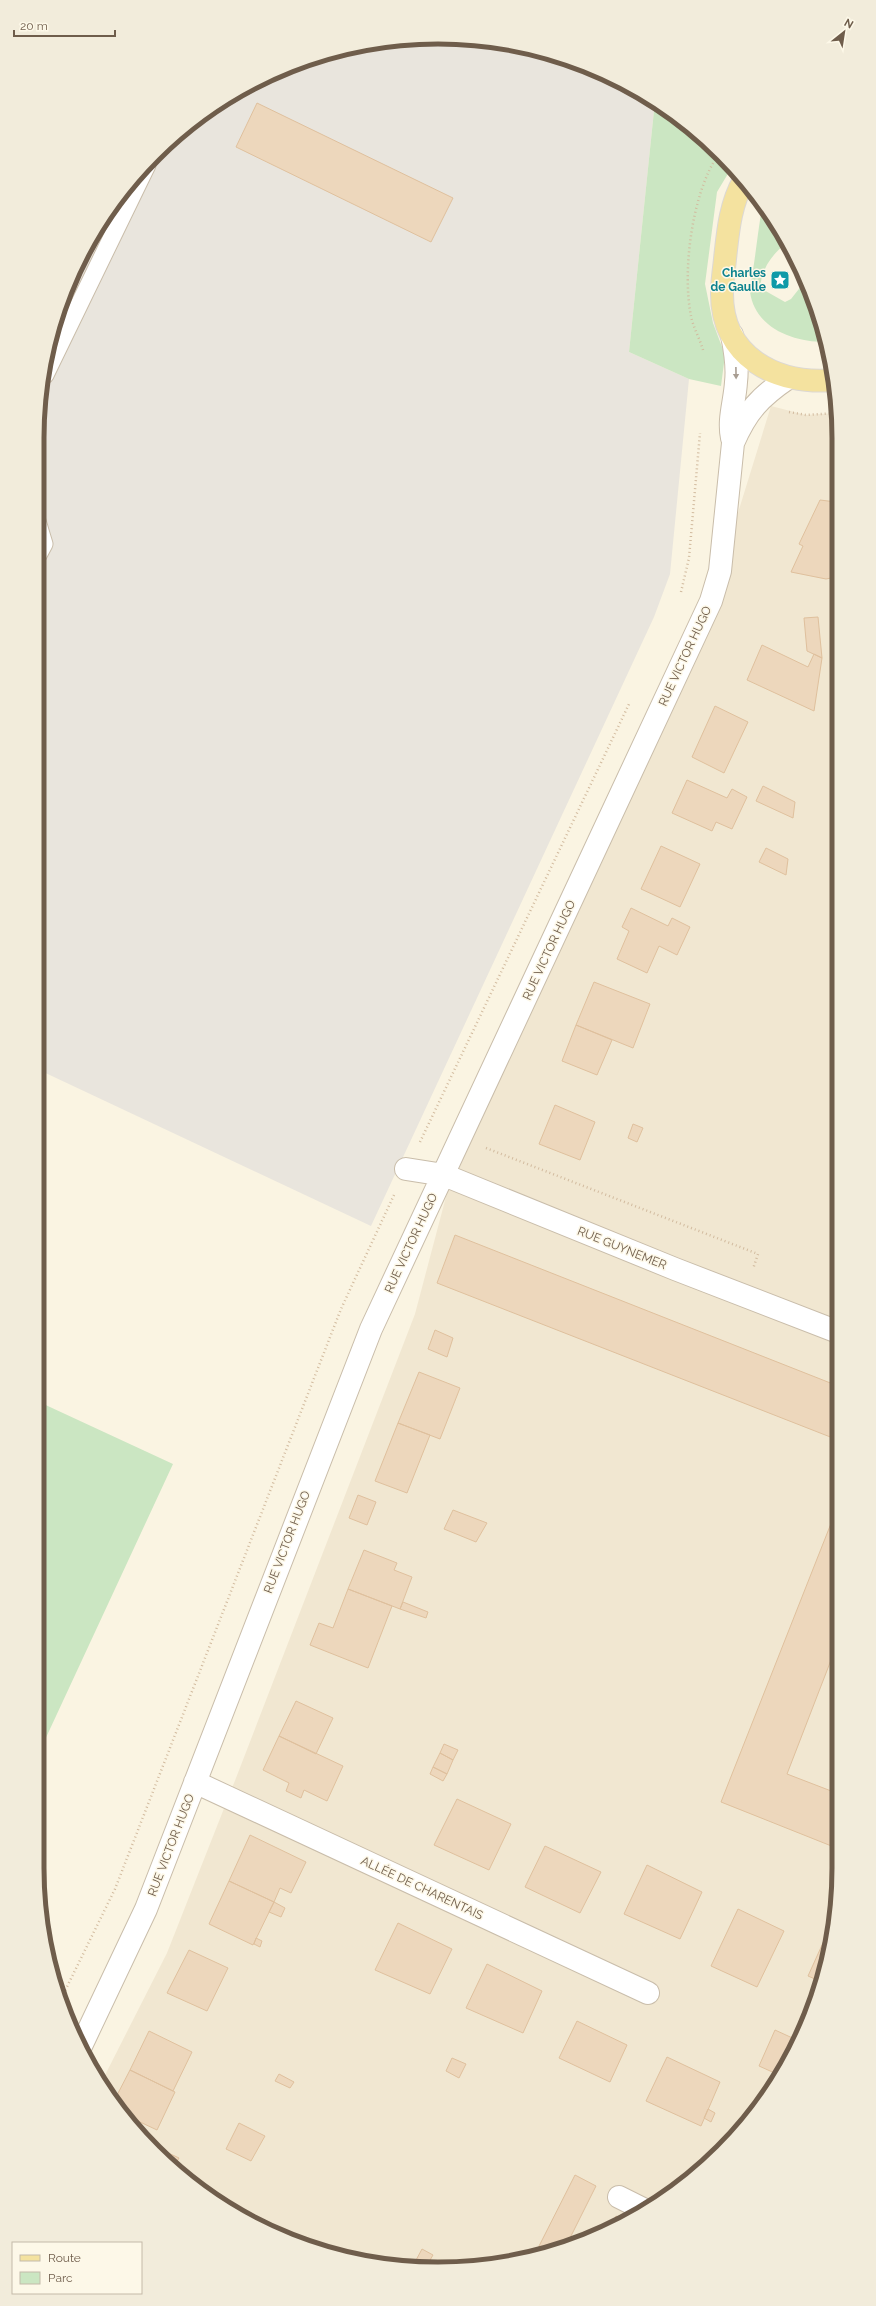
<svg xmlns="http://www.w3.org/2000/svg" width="876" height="2306" viewBox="0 0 876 2306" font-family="Raleway,sans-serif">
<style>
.residential{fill:#f1e7d1}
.industrial{fill:#e9e5dd}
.green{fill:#cbe6c2}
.building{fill:#edd7bc;stroke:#dfc09d}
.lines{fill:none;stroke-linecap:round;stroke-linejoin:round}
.service-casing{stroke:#c9bdaa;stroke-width:19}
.minor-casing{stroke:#c9bdaa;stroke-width:24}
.primary-casing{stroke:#dcd8d4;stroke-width:24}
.path{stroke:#d2bb9f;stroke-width:2.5;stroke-dasharray:1 3;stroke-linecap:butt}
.service{stroke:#fff;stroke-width:17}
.minor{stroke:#fff;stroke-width:22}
.primary{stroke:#f4e29f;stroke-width:22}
.oneway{fill:#a99e93}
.labels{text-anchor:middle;stroke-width:3;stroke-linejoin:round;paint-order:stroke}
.culture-label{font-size:12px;font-weight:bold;fill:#0d838f;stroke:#fdf8e8;text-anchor:end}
.street-label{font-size:12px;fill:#6f5d4b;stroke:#fdf8e8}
.rim{fill:none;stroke:#6f5d4b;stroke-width:5}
</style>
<rect width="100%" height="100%" fill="#faf4e2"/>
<path class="residential" d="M771,406L806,415L836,413L839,1868L825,1972L798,2046L756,2112L703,2169L661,2202L592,2238L516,2261L438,2269L385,2266L309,2248L238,2215L174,2170L136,2132L101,2083L167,1953L236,1778L415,1314L461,1140L720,571Z"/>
<path class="industrial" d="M464,38L542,51L615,78L655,101L629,352L689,379L670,574L654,617L371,1226L37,1069V438L51,334L78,260L120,194L174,136L238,91L309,58L386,40Z"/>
<path class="green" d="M655,101L732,167L717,192L705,284L713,323L725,355L721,386L689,379L629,352Z
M763,207L787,242C772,255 762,267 760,288L785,302L791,299L806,280L824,342C793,342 755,328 750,292C750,285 752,277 753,270C756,251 758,232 761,213Z
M37,1401L173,1464L37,1757Z"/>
<path class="building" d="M257,103L453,198L431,242L236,147Z
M820,500L836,502V577L826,579L791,572L803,546L799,544Z
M818,617L822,658L807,651L804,618Z
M762,645L808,667L814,654L822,658L814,711L747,680Z
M715,706L748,722L724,773L692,757Z
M687,780L727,798L732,789L747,797L732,829L716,822L712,831L672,813Z
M763,786L795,802L793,818L756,801Z
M661,846L700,864L680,907L641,889Z
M766,848L788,859L786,875L759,862Z
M631,908L668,926L672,918L690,927L677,955L659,946L647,973L617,959L629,931L622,927Z
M594,982L650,1004L633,1048L576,1025Z
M576,1025L612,1040L597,1075L562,1061Z
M555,1105L595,1122L580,1160L539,1144Z
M633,1124L643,1128L637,1142L628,1138Z
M455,1235L838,1386V1440L437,1283Z
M435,1330L453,1338L447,1357L428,1349Z
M419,1372L460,1388L440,1439L398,1423Z
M398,1423L430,1435L407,1493L375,1481Z
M358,1495L376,1502L367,1525L349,1518Z
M453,1510L487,1523L476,1542L444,1529Z
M832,1521L838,1523V1642L787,1774L839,1794V1849L721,1802Z
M364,1550L397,1563L394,1570L412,1577L400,1609L348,1589Z
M348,1589L392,1606L368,1668L310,1645L319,1623L333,1628Z
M403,1602L428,1612L426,1618L400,1609Z
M296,1701L333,1718L316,1754L279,1736Z
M279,1736L343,1766L327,1801L304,1790L301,1798L286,1791L289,1783L263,1770Z
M444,1744L458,1750L453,1760L440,1753Z
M440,1753L453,1760L447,1774L433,1767Z
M433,1767L447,1774L443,1781L430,1774Z
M457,1799L511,1824L489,1870L434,1845Z
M250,1835L306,1862L291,1893L280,1888L274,1902L229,1881Z
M545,1846L601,1872L580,1913L525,1887Z
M647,1865L702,1892L680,1939L624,1914Z
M229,1881L274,1902L253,1945L209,1924Z
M274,1902L285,1908L281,1917L269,1912Z
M738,1909L784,1931L757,1987L711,1966Z
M398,1923L452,1949L430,1994L375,1970Z
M832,1923L825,1972L822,1982L808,1976Z
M256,1938L262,1941L260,1947L254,1944Z
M189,1950L228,1968L207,2011L167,1993Z
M487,1964L542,1991L523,2033L466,2008Z
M577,2021L627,2045L610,2082L559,2058Z
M775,2030L799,2041L779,2075L759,2066Z
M149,2031L192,2052L173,2091L130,2070Z
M667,2057L720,2082L701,2126L646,2101Z
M452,2058L466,2064L459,2078L446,2071Z
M130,2070L175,2092L157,2130L123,2114L114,2101Z
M279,2074L294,2082L290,2088L275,2081Z
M708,2109L715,2113L711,2122L704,2118Z
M239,2123L265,2136L251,2161L226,2149Z
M164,2151L179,2158L173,2168L161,2157Z
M575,2175L596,2186L566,2246L534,2256Z
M616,2216L625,2221L610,2229Z
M422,2249L433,2255L426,2267L415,2262Z"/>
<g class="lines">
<g class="service-casing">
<path id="service" d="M45,375L147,165
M37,521L44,544L37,557"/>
</g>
<g class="minor-casing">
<path id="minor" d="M732,335C735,350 738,366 736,382C735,401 728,419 732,438
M406,1169L444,1175L675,1269L838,1332
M195,1782L648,1993
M81,2046L146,1909L371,1329L711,601L720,571L733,443C747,411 760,397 788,378
M619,2197L645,2210"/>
</g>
<g class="primary-casing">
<path id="primary" d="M744,180C730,205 728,231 725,259C724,270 722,281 722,292C721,357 776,385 834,380"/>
</g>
<path class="path" d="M703,350C700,339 693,327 691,316C682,271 692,193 718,155
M789,412L806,415L836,413
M681,592L689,558L700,433
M420,1142L630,702
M486,1148L758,1254L753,1269
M60,2001L115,1889L341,1309L394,1195"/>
<use href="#service" class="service"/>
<use href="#minor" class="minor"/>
<use href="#primary" class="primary"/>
</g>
<defs><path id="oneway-solid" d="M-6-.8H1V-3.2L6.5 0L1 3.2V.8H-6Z"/></defs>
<use class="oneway" href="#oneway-solid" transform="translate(736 373) rotate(89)"/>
<defs>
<g id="sight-square" transform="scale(1)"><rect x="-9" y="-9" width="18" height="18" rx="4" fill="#0f9aa8" stroke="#fdf8e8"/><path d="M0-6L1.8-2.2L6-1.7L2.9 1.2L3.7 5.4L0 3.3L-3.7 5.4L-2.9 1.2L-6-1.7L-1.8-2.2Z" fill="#fff"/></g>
</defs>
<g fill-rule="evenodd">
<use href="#sight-square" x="780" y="280"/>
</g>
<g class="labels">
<g class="culture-label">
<text x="766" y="277">Charles<tspan x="766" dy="14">de Gaulle</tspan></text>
</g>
<g class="street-label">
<text transform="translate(685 656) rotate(-65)" y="4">RUE VICTOR HUGO</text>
<text transform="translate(549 950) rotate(-65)" y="4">RUE VICTOR HUGO</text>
<text transform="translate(411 1243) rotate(-65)" y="4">RUE VICTOR HUGO</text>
<text transform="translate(622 1248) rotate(22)" y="4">RUE GUYNEMER</text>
<text transform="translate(287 1542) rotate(-69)" y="4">RUE VICTOR HUGO</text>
<text transform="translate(171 1845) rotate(-69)" y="4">RUE VICTOR HUGO</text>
<text transform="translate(422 1888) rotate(25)" y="4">ALLÉE DE CHARENTAIS</text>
</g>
</g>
<path d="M0 0H876V2306H0ZM438 44H438A394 394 0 0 1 832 438V1868A394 394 0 0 1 438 2262H438A394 394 0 0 1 44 1868V438A394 394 0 0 1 438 44Z" fill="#f2ecdb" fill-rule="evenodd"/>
<path class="rim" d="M438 44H438A394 394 0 0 1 832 438V1868A394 394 0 0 1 438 2262H438A394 394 0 0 1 44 1868V438A394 394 0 0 1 438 44Z"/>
<rect x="12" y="2242" width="130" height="52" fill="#fdf8e8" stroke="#c4baa9"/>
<rect x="20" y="2255" width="20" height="6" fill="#f4e29f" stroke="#c4baa9"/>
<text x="48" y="2262" font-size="12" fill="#6f5d4b">Route</text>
<rect x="20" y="2272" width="20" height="12" fill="#cbe6c2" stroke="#c4baa9"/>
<text x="48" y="2282" font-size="12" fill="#6f5d4b">Parc</text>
<g transform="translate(844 32) rotate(30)" stroke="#fdf8e8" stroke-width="3" paint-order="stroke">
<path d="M0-3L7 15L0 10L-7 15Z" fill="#6f5d4b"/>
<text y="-6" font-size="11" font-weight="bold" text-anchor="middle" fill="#6f5d4b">N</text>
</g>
<path d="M14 30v6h101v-6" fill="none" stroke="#6f5d4b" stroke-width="2"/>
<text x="20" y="30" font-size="12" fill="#6f5d4b" stroke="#fdf8e8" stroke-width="3" paint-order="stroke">20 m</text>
</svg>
